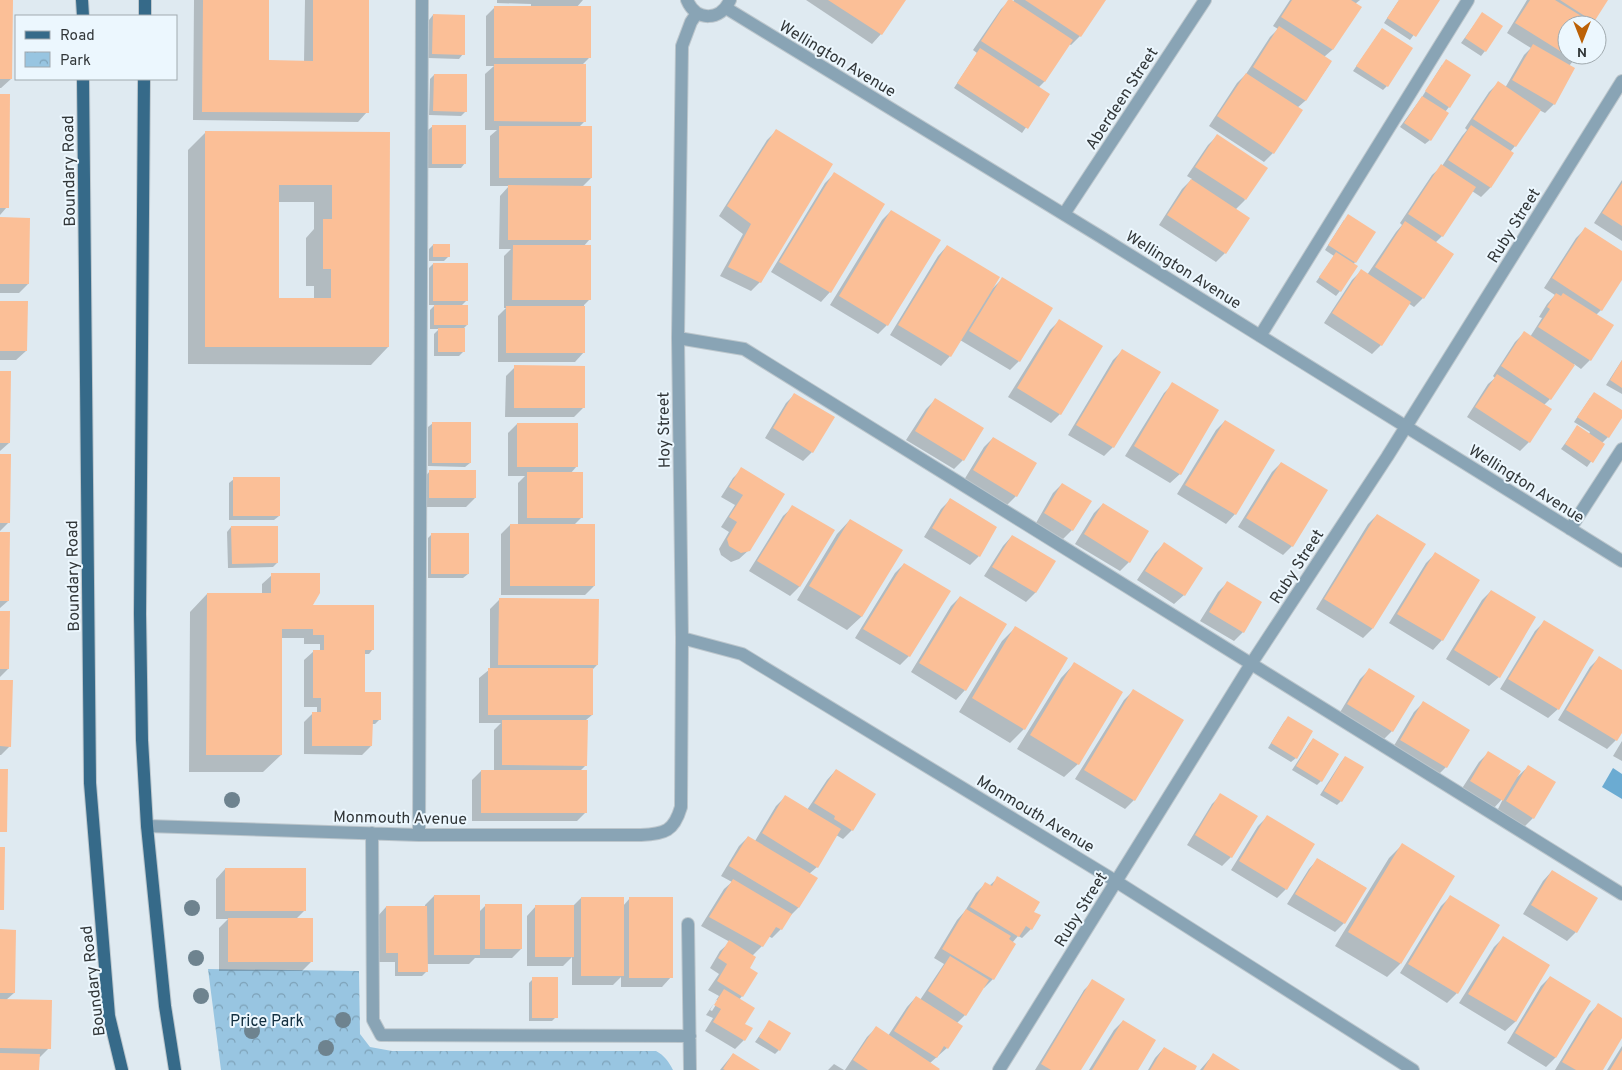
<svg xmlns="http://www.w3.org/2000/svg" width="1622" height="1070" viewBox="0 0 1622 1070" font-family="Overpass,sans-serif">
<style>
.park{fill:url(#park-crowns)}
.water{fill:#6babd2}
.shadow{fill:#0003;fill-rule:evenodd}
.building{fill:#fbbf97;fill-rule:evenodd}
.lines{fill:none;stroke-linecap:round;stroke-linejoin:round}
.minor-casing{stroke:#bcc6cc;stroke-width:14}
.major-casing{stroke:#bcc6cc;stroke-width:14}
.minor{stroke:#89a4b5;stroke-width:12}
.major{stroke:#366a89;stroke-width:12}
.tree{fill:#6e838f}
.labels{text-anchor:middle;stroke-width:4;stroke-linejoin:round;paint-order:stroke}
.street-label{font-size:16px;fill:#313638;stroke:#ecf7fe}
.park-label{font-size:16px;fill:#112e3f;stroke:#ecf7fe}
</style>
<defs>
<pattern id="park-crowns" width="20" height="18" patternUnits="userSpaceOnUse" patternTransform="scale(1.25)"><rect width="20" height="18" fill="#98c5e1"/><path d="M2 6a3 3 0 1 1 6 0M12 15a3 3 0 1 1 6 0" fill="none" stroke="#7da1b7"/></pattern>
</defs>
<rect width="100%" height="100%" fill="#dfeaf1"/>
<path class="park" d="M208,969L359,971L360,1034L370,1047L392,1051H656C664,1055 669,1062 673,1070H221Z"/>
<path class="water" d="M1613,768L1622,774V799L1602,787Z"/>
<path class="shadow" d="M0,0H12L11,79L1,88H0Z
M194,0H268L267,61L304,62L305,0H368L367,112L358,122L193,120Z
M497,0H583L576,8L589,58L582,65L585,121L579,127L591,178L582,187L590,239L583,247L589,300L584,305V352L575,362H498V316L506,308H504V256L511,249H499L500,196L509,186H490V136L497,130H485V74L494,66H486V16L495,7H531V4L497,3Z
M806,0H902L881,34L872,44Z
M1010,0L1013,2L1014,0H1104L1080,36L1071,45L1069,44L1044,82L1038,88L1049,95L1022,133L954,88L977,53L973,50L1001,9Z
M1290,0H1360L1355,4L1360,7L1332,50L1324,57L1331,62L1305,101L1297,108L1273,153L1264,162L1209,126L1237,83L1246,74L1270,37L1278,29L1273,26Z
M1399,0H1439L1410,40L1384,23Z
M1527,0H1607L1591,23L1594,25H1567V55H1578L1569,66L1554,104L1545,113L1539,110L1515,146L1510,152L1512,153L1490,188L1481,197L1472,191L1442,236L1435,243L1423,298L1414,307L1408,303L1381,345L1372,354L1324,323L1352,280L1361,271L1367,275L1396,232L1402,225L1400,223L1432,175L1442,166L1462,136L1467,130L1465,128L1489,92L1498,83L1505,88L1524,55L1531,48L1507,33Z
M1482,14L1485,51L1481,56L1461,43Z
M433,15L463,54L459,59L428,58L429,20Z
M1382,29L1387,86L1383,90L1353,71Z
M1442,65L1449,107L1445,112L1430,140L1425,144L1400,127L1422,97Z
M434,75L466,111L461,116L429,115L430,79Z
M0,95L7,207L0,215Z
M433,126L465,163L461,168H428V130Z
M776,131L760,282L751,291L720,276L743,234L719,216L767,140Z
M205,133H389L388,347L371,365L188,364V150ZM278,202H314V229L306,238V286H314V299H278Z
M1217,136L1245,200L1235,210L1225,253L1216,262L1159,225L1182,189L1192,179L1187,176L1208,145Z
M834,174L830,292L821,302L771,272L825,183Z
M1622,180V241L1594,223Z
M891,211L887,325L878,334L830,305L882,220Z
M0,218L28,284L19,293H0Z
M1344,220L1355,262L1340,291L1336,296L1316,282L1334,256L1325,250Z
M1585,229L1622,253V278L1601,310L1596,315L1590,360L1581,369L1574,364L1550,399L1544,405L1550,410L1529,442L1520,451L1467,417L1488,384L1495,378L1493,376L1515,342L1524,333L1530,337L1542,318L1539,317L1547,304L1555,295L1544,288L1576,238Z
M433,245L448,257L444,261H429V249Z
M947,246L992,289L1002,279L1019,361L1010,370L960,340L950,356L941,366L890,335L938,256Z
M433,264L467,300L461,306L467,325L463,329V352L459,356H434V334L439,329H430V310L435,305H429V268Z
M0,302L26,351L16,360H0Z
M1059,321L1060,414L1051,423L1008,397L1050,330Z
M1122,351L1113,447L1104,456L1068,435L1113,360Z
M1622,360V394L1606,385Z
M515,367L583,408L574,417H505L506,376Z
M0,372L9,443L0,451Z
M1173,384L1180,474L1170,483L1125,456L1164,393Z
M795,394L812,452L803,461L765,438L786,403Z
M1590,398L1622,412V416L1608,437L1602,443L1604,444L1587,467L1561,449L1577,427L1589,434L1590,432L1574,422Z
M935,400L963,460L954,469L906,440L926,409Z
M1225,421L1273,451L1235,514L1226,524L1177,494L1216,430Z
M433,423L470,463L465,467L428,466V427Z
M517,424L577,466L570,474L582,517L574,525L594,586L585,595H501V534L510,525H518V483L525,476H508V433Z
M993,438L1016,496L1007,505L964,480L984,447Z
M0,456L9,522L0,531Z
M1281,463L1292,546L1283,555L1238,527L1272,472Z
M742,469L749,550L739,559L731,562L721,555L719,549L729,532L721,527L735,505L721,497L733,478Z
M430,471L475,498L466,507H421V481Z
M234,479L279,516L274,520H229V483Z
M1062,484L1072,530L1063,539L1036,523L1053,493Z
M950,500L979,556L970,565L924,537L941,509Z
M1103,504L1129,562L1120,571L1075,544L1094,513Z
M793,507L833,531L799,587L790,596L749,571L783,516Z
M1377,515L1372,629L1363,638L1316,609L1368,524Z
M850,520L901,550L861,617L847,630L797,600L837,534Z
M231,527L277,563L273,567L228,568L227,532Z
M0,533L8,601L0,608Z
M432,534L468,574L463,578H428V538Z
M1012,536L1054,562L1035,593L1026,602L984,576L1003,546Z
M1164,544L1201,568L1184,595L1174,604L1137,580L1155,553Z
M1435,554L1442,640L1433,650L1389,623L1426,563Z
M904,564L909,656L900,665L855,638L895,573Z
M272,575L311,607L373,649L369,654H364V694L380,719L375,724H371V746L362,755L304,754V722L313,713H317V707H304V660L314,651H320V644H304V638H281V755L263,772H189L190,612L207,594H262V584Z
M1227,583L1243,632L1234,641L1200,621L1218,592Z
M1491,591L1499,677L1489,686L1446,659L1482,600Z
M960,597L965,690L956,700L911,672L951,606Z
M499,600L597,665L592,670V715L586,720V765L580,771L586,812L577,821H472V780L481,771H494V730L501,723H479V678L490,669V609Z
M0,612L8,669L0,677Z
M1544,622L1558,709L1548,718L1500,689L1535,631Z
M1015,628L1024,729L1010,743L959,712L1002,641Z
M1599,658L1622,672V730L1616,740L1607,749L1558,720L1590,667Z
M1074,664L1078,764L1064,777L1017,749L1061,678Z
M1369,670L1392,731L1383,740L1339,714L1360,679Z
M0,681L10,746L1,755H0Z
M1133,691L1134,800L1125,809L1075,779L1124,700Z
M1423,703L1446,767L1437,776L1392,749L1414,712Z
M1288,718L1296,758L1291,762L1268,748L1284,722Z
M1313,739L1321,781L1317,785L1292,770L1309,744Z
M1622,741V761L1613,756Z
M1488,753L1517,777L1528,767L1533,818L1524,827L1497,811L1504,797L1493,809L1461,790L1479,762Z
M1345,757L1341,801L1337,805L1320,795L1341,762Z
M836,770L852,830L843,839L836,835L817,867L809,874L798,908L789,917L781,929L772,938L768,936L762,946L752,956L742,996L739,1000L743,1024L744,1040L735,1049L705,1031L713,1018L706,1015L719,996L708,990L719,974L710,968L720,951L730,942L701,926L724,889L732,882L721,876L739,846L748,837L755,841L776,806L785,797L807,810L827,780ZM716,1000H719L712,1011L710,1010Z
M1221,795L1231,857L1222,866L1187,845L1212,804Z
M1267,817L1286,889L1277,898L1231,870L1258,826Z
M1402,845L1400,964L1387,977L1335,946L1389,858Z
M1318,859L1366,888L1344,923L1335,932L1287,904L1309,869Z
M225,869L305,910L296,919L311,962L302,971H219V928L228,919H216V879Z
M1552,871L1576,932L1567,941L1523,914L1543,881Z
M998,878L1033,912L1031,929L1022,938L1018,936L1012,943L993,979L984,988L983,987L965,1015L957,1023L961,1026L947,1048L930,1063L938,1070H845L867,1037L876,1028L888,1036L907,1007L916,997L920,1000L944,964L934,958L957,920L965,911L976,893L985,884L989,886Z
M434,896L479,912L486,905L521,949L512,958H475L469,964H427V971L422,976H395V962H377V917L386,907H425V905Z
M1450,897L1498,926L1457,993L1447,1003L1400,973L1441,906Z
M581,898L623,906L630,898L671,977L662,987H621V977L613,985H572V957L563,966H527V916L536,906H573Z
M0,931L14,993L6,1000L49,1048L40,1057H38V1070H0Z
M1503,938L1549,965L1515,1022L1505,1031L1459,1003L1494,947Z
M1550,977L1589,1001L1555,1058L1546,1067L1507,1043L1541,986Z
M533,979L556,1017L552,1021H529V983Z
M1093,981L1080,1070H1035L1084,990Z
M1598,1005L1622,1020V1035L1601,1070H1555L1589,1014Z
M1123,1021L1137,1070H1089L1114,1030Z
M769,1022L779,1050L775,1054L755,1042Z
M1622,1046V1070H1607Z
M1164,1048L1193,1070H1148L1155,1058Z
M733,1054L758,1070H720Z
M1213,1055L1238,1070H1200Z
M834,1064L844,1070H828Z"/>
<path class="building" d="M0,0H13L12,79H0Z
M203,0H269V60L313,61V0H369V113L202,112Z
M828,0H906L882,35Z
M1008,0H1012L1073,40L1045,82L981,41Z
M1025,0H1106L1081,37Z
M1292,0H1351L1362,7L1333,50L1281,17Z
M1399,0H1440L1416,37L1387,18Z
M1530,0H1555L1596,25H1567V55H1580L1576,61L1515,23Z
M1560,0H1608L1594,22Z
M494,6H591V58H494Z
M1482,12L1503,26L1486,52L1465,38Z
M433,14L465,15V55L432,54Z
M1279,26L1332,61L1306,101L1253,67Z
M1382,28L1413,48L1388,87L1356,66Z
M1533,44L1575,68L1555,105L1512,80Z
M980,48L1050,94L1028,129L957,83Z
M1446,59L1471,75L1450,108L1425,91Z
M494,64H586V122L494,121Z
M1246,73L1303,110L1274,154L1217,116Z
M434,74H467V112L433,111Z
M1498,81L1541,110L1516,147L1473,119Z
M0,94H10L9,208H0Z
M1422,96L1449,113L1431,141L1404,123Z
M432,125H466V164H432Z
M1471,125L1514,153L1491,188L1448,160Z
M499,126H592V178H499Z
M776,129L833,164L761,283L728,267L751,224L727,206Z
M205,131L390,132L389,347H205ZM279,185H332V219H323V269H331V298H279Z
M1217,134L1268,168L1246,200L1195,167Z
M1441,164L1476,187L1443,237L1408,214Z
M834,172L885,204L831,293L779,262Z
M1191,179L1250,218L1226,254L1167,215Z
M1622,183V226L1602,213Z
M508,185L591,186V240H508Z
M891,210L941,240L888,326L839,296Z
M1348,214L1376,232L1356,263L1328,245Z
M0,217L30,218L29,284H0Z
M1405,221L1454,254L1424,299L1375,267Z
M1585,227L1622,251V280L1602,311L1552,278Z
M433,244H450V257H433Z
M513,245H591V300H512Z
M947,245L1000,277L951,357L898,325Z
M1336,252L1358,266L1341,292L1319,277Z
M433,263H468V301H433Z
M1361,269L1411,302L1382,346L1332,313Z
M1002,277L1053,308L1020,362L969,331Z
M1556,293L1561,296L1563,293L1614,325L1591,361L1538,327L1550,309L1547,307Z
M0,301H28L27,351H0Z
M434,305H468V325H434Z
M506,306H585V353H506Z
M1059,319L1103,346L1061,415L1017,388Z
M438,328H465V352H438Z
M1524,331L1575,365L1551,400L1501,366Z
M1122,349L1161,372L1114,448L1076,425Z
M1622,360V388L1610,380Z
M514,365L585,366V408H514Z
M0,371H11L10,443H0Z
M1497,374L1552,409L1530,443L1475,407Z
M1172,382L1219,410L1181,475L1134,446Z
M1594,392L1622,410V418L1609,438L1577,417Z
M794,393L835,417L813,453L773,428Z
M935,398L984,428L964,461L915,431Z
M1225,420L1275,450L1236,515L1185,485Z
M432,422H471V463H432Z
M517,423H578V467H517Z
M1577,425L1605,444L1593,463L1565,444Z
M993,437L1037,463L1017,497L973,470Z
M0,454H11L10,523H0Z
M1281,462L1328,490L1293,547L1246,518Z
M741,467L785,494L750,551L741,553L729,546L727,539L737,522L729,517L743,495L729,487Z
M429,470H476V498H429Z
M527,472H583V518H527Z
M233,477H280V516H233Z
M1062,483L1092,501L1073,531L1044,513Z
M950,498L997,527L980,557L932,528Z
M1103,503L1149,531L1130,563L1084,534Z
M792,505L835,530L800,587L757,561Z
M1377,514L1426,544L1373,629L1324,599Z
M850,519L903,550L862,617L809,586Z
M510,524H595V586H510Z
M231,526H278V563L232,564Z
M0,532H10L9,601H0Z
M431,533H469V574H431Z
M1012,535L1056,561L1036,593L992,567Z
M1164,542L1203,568L1185,596L1145,571Z
M1435,552L1480,580L1443,641L1397,614Z
M904,563L951,591L910,657L863,629Z
M271,573H320V593L313,605H374V650H365V692H381V720H373L372,746H312V712H321V698H313V650H324V635H313V629H282V755H206L207,593H271Z
M1227,581L1262,602L1244,633L1209,612Z
M1491,590L1536,617L1500,678L1454,650Z
M960,596L1007,624L966,691L919,663Z
M499,598L599,599L598,665H498Z
M0,611H10L9,669H0Z
M1544,620L1594,650L1559,710L1508,679Z
M1015,626L1068,658L1025,730L972,698Z
M1599,656L1622,670V733L1617,741L1566,710Z
M1074,662L1123,692L1079,765L1030,735Z
M488,668H593V715H488Z
M1369,668L1415,696L1393,732L1347,704Z
M0,680H13L11,747L0,746Z
M1133,689L1184,720L1135,801L1084,770Z
M1423,701L1470,730L1447,768L1400,740Z
M1288,716L1313,731L1297,759L1271,743Z
M502,720H588L587,766L502,765Z
M1313,738L1339,754L1322,782L1296,766Z
M1488,751L1521,771L1503,801L1470,781Z
M1345,756L1364,767L1342,802L1324,791Z
M1528,765L1556,782L1534,819L1506,801Z
M0,769H8L7,832H0Z
M836,769L876,794L853,831L834,819L835,816L814,803Z
M481,770H587V813H481Z
M1220,793L1258,816L1232,858L1195,835Z
M785,795L841,829L818,868L762,833Z
M1267,815L1315,844L1287,890L1239,861Z
M748,836L818,878L799,908L729,866Z
M1402,843L1455,876L1401,964L1348,932Z
M0,847H5L4,910H0Z
M1317,858L1367,888L1345,924L1295,894Z
M225,868H306V911H225Z
M1552,870L1598,898L1577,933L1531,905Z
M997,876L1040,902L1034,912L1041,915L1032,930L1026,926L1019,937L970,907L985,882L992,886Z
M733,879L792,914L782,930L776,927L763,947L709,917Z
M434,895H480V955H434Z
M1450,895L1500,925L1458,994L1408,964Z
M581,897H624V976H581Z
M629,897H673V978H629Z
M485,904H522V949H485Z
M535,905H574V957H535Z
M386,906H427L428,972H398V953H386Z
M966,909L1011,936L1009,939L1016,944L994,980L942,949Z
M228,918H313V962H228Z
M0,929L16,930L15,993H0Z
M1503,936L1550,965L1516,1022L1468,994Z
M729,940L756,957L750,968L758,973L743,997L717,981L727,964L718,958Z
M950,956L989,980L966,1016L928,991Z
M1550,976L1591,1001L1556,1058L1515,1033Z
M532,977H558V1018H532Z
M1092,979L1125,999L1081,1070H1051L1041,1064Z
M724,989L755,1008L745,1024L753,1028L745,1041L713,1022L721,1009L714,1005Z
M916,996L963,1026L948,1049L944,1046L937,1058L894,1031Z
M0,999L52,1000L51,1049L0,1048Z
M1598,1003L1622,1018V1038L1603,1070H1576L1562,1062Z
M769,1020L791,1033L780,1051L759,1037Z
M1123,1020L1156,1040L1138,1070H1092Z
M876,1026L940,1069L939,1070H868L853,1060Z
M1164,1047L1197,1066L1195,1070H1150Z
M1622,1050V1070H1610Z
M0,1053L40,1054L39,1070H0Z
M733,1053L760,1070H725L723,1069Z
M1213,1053L1240,1070H1203Z"/>
<g class="lines">
<g class="minor-casing">
<path id="minor" d="M687,0C696,22 721,21 730,0
M726,8L1101,237L1622,561
M1064,214L1205,0
M1260,336L1468,0
M678,338L744,349L1622,894
M1570,529L1622,449
M682,638L742,654L1117,882L1413,1070
M147,826L419,835H641C665,834 674,831 681,807L682,638L678,338L682,46L691,22L697,13
M372,833L373,1020L381,1035L690,1036
M419,835L422,0
M688,924L690,1070
M999,1070L1251,664L1387,457L1622,81"/>
</g>
<g class="major-casing">
<path id="major" d="M82,0L83,16
M145,16V0
M83,79L90,783L109,1016L122,1070
M144,79L140,614L142,740L147,826L165,1006L175,1070"/>
</g>
<use href="#minor" class="minor"/>
<use href="#major" class="major"/>
</g>
<g class="tree">
<circle cx="232" cy="800" r="8"/>
<circle cx="192" cy="908" r="8"/>
<circle cx="196" cy="958" r="8"/>
<circle cx="201" cy="996" r="8"/>
<circle cx="343" cy="1020" r="8"/>
<circle cx="252" cy="1031" r="8"/>
<circle cx="326" cy="1048" r="8"/>
</g>
<g class="labels">
<g class="street-label">
<text transform="translate(838 58) rotate(31)" y="6">Wellington Avenue</text>
<text transform="translate(1121 98) rotate(-57)" y="6">Aberdeen Street</text>
<text transform="translate(68 171) rotate(-91)" y="6">Boundary Road</text>
<text transform="translate(1513 225) rotate(-58)" y="6">Ruby Street</text>
<text transform="translate(1184 269) rotate(32)" y="6">Wellington Avenue</text>
<text transform="translate(663 430) rotate(-91)" y="6">Hoy Street</text>
<text transform="translate(1527 483) rotate(32)" y="6">Wellington Avenue</text>
<text transform="translate(1296 566) rotate(-57)" y="6">Ruby Street</text>
<text transform="translate(72 576) rotate(-91)" y="6">Boundary Road</text>
<text transform="translate(1036 813) rotate(31)" y="6">Monmouth Avenue</text>
<text transform="translate(400 817) rotate(1)" y="6">Monmouth Avenue</text>
<text transform="translate(1080 909) rotate(-58)" y="6">Ruby Street</text>
<text transform="translate(92 981) rotate(-97)" y="6">Boundary Road</text>
</g>
<g class="park-label">
<text x="267" y="1026">Price Park</text>
</g>
</g>
<rect x="15" y="15" width="162" height="65" fill="#ecf7fe" stroke="#a1aaaf"/>
<rect x="25" y="31" width="25" height="8" fill="#366a89" stroke="#a1aaaf"/>
<text x="60" y="40" font-size="15" fill="#313638">Road</text>
<rect x="25" y="52" width="25" height="15" fill="url(#park-crowns)" stroke="#a1aaaf"/>
<text x="60" y="65" font-size="15" fill="#313638">Park</text>
<g transform="translate(1582 40) rotate(180)"><circle r="24" fill="#ecf7fe" stroke="#a1aaaf"/>
<path d="M0-4L9 19L0 12L-9 19Z" fill="#bc6106"/>
<text y="-8" font-size="14" font-weight="bold" text-anchor="middle" fill="#313638">N</text>
</g>
</svg>
